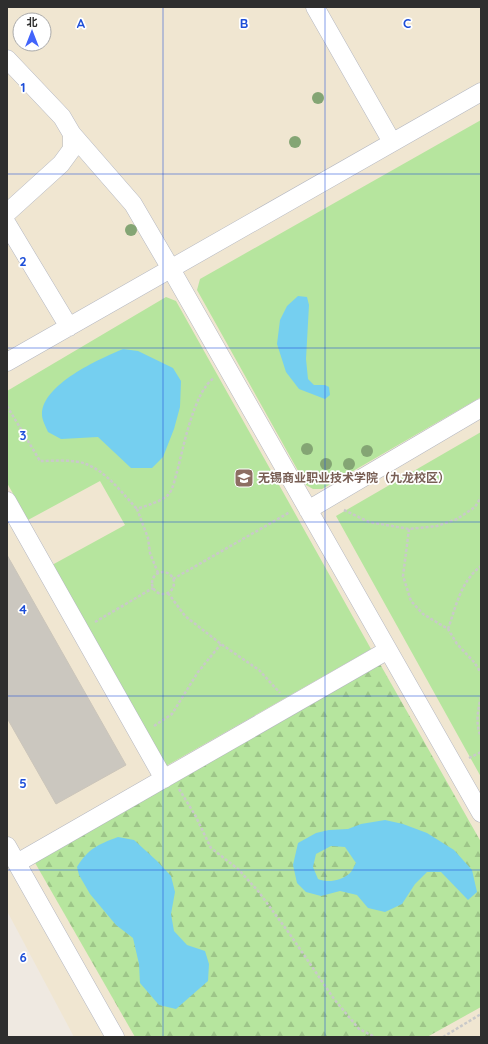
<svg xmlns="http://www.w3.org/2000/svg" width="488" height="1044" viewBox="0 0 488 1044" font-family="Quicksand,'Noto Sans SC',sans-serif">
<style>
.education{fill:#f0e6d1;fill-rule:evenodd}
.grass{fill:#b6e59e}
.forest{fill:url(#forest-firs)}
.water{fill:#75cff0;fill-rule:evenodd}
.building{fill:#cbc7bf;stroke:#cbc5ba}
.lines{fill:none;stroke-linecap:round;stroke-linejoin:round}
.minor-casing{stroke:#b4b7c1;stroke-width:19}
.path{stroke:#c9c9c9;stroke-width:2.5;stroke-dasharray:3 2;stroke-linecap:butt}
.minor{stroke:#fff;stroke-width:18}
.tree{fill:#84a574}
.grid{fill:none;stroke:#1d4ed8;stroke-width:1;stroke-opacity:0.55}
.labels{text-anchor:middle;stroke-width:3.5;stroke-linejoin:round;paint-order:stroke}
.education-label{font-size:12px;font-weight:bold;fill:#785e54;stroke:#fff;text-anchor:start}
.grid-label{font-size:13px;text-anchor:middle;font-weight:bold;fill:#1d4ed8;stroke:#fff;stroke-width:3.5;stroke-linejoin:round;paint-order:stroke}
</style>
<defs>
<pattern id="forest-firs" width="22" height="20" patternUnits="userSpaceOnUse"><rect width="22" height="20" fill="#b6e59e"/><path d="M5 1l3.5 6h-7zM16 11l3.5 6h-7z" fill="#9dc588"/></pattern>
</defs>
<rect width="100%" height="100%" fill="#efe9e1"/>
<path class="education" d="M7,7H481V1037H74L7,911ZM20,20H44V44H20Z"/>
<path class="grass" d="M481,120V397L322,489H313L306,485L197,290L200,279Z
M166,297L176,301L371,649L166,766L52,565L125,525L100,481L28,520L7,483V391Z
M481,432V777L336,516Z"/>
<path class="forest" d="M380,664L481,842V1007L427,1037H135L34,861Z"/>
<path class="water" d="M298,296L307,297L309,305L306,359L308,379L314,385H325L329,387L330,395L325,399L299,389L286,372L277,344L280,320L287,306Z
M123,349L138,351L173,368L181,381L180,407L174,429L163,457L152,468H131L98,437L61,439L48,432C46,427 42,420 42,415C41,385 99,359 123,349Z
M385,820L403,824L427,833L454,850L472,870L477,892L468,900L441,872H427L415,884L402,904L385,912L368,908L357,895L340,891L321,896L306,892L297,883L293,865L298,843L316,833L329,830L348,829L361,824ZM331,846L345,847L356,863C354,866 352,872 349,874C340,881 328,883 318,879L313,867L316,854Z
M118,837L134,840L157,861L171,876L175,892L171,914L174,931L187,945L205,951L209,964L208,981L176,1009L159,1005L140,983L139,964L133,938L116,925L90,894L79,875L77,867C89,848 97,845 118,837Z"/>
<path class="building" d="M7,555L126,765L56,804L7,718Z"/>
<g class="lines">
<g class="minor-casing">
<path id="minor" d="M315,7L392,142
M7,59L62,117L72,134V149L61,164L7,213
M72,134L133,204L171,269L481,813
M7,224L69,327
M7,362L481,92
M7,501L164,779
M308,510L481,408
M7,846L115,1037
M17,863L388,650"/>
</g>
<path class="path" d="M7,406L40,461C54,461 74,459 86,464C107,472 122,493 137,509
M344,510L369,522L409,529L437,526L457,519L475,507L481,497
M409,529L403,576L411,601L423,614L448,629L457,644L474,662L481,673
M152 583a11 11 0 1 1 22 0a11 11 0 1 1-22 0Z
M158,573L150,553L148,538L137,509C148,505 160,502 168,495C173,490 175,478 177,472C183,449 194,391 214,378
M173,579L290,512
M168,593L185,616L221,644L259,670L280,693
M95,622L153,588
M448,629C456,606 461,581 481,566
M481,697C478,709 475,724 481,737
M154,726L172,714L198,672L221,644
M469,758L481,752
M179,789L195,815L211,848L238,869L258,891L289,933L334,999L359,1029L375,1037
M443,1037L481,1014"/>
<use href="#minor" class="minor"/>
</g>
<g class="tree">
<circle cx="318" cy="98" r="6"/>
<circle cx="295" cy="142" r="6"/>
<circle cx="131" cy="230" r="6"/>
<circle cx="307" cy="449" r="6"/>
<circle cx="367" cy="451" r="6"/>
<circle cx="326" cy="464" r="6"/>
<circle cx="349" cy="464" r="6"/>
</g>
<path class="grid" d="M163,7V1037M325,7V1037M7,174H481M7,348H481M7,522H481M7,696H481M7,870H481"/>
<defs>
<g id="university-square" transform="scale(1)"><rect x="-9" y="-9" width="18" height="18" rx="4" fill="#8d6e63" stroke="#fff"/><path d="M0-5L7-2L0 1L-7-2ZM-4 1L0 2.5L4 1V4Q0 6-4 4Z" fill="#fff"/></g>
</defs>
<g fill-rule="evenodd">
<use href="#university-square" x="244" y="478"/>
</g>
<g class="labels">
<g class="education-label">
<text x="258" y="482">无锡商业职业技术学院（九龙校区）</text>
</g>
</g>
<g class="grid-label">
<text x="81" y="28">A</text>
<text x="244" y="28">B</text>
<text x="407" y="28">C</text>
<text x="23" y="92">1</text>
<text x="23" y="266">2</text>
<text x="23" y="440">3</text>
<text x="23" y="614">4</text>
<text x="23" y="788">5</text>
<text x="23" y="962">6</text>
</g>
<rect width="488" height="1044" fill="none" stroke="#2e2e2e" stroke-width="16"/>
<g transform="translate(32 32)"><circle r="19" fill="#ffffff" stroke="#ababab"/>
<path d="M0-3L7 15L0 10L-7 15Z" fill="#4264fb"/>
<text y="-6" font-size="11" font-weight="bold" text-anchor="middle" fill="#2e2e2e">北</text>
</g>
</svg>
